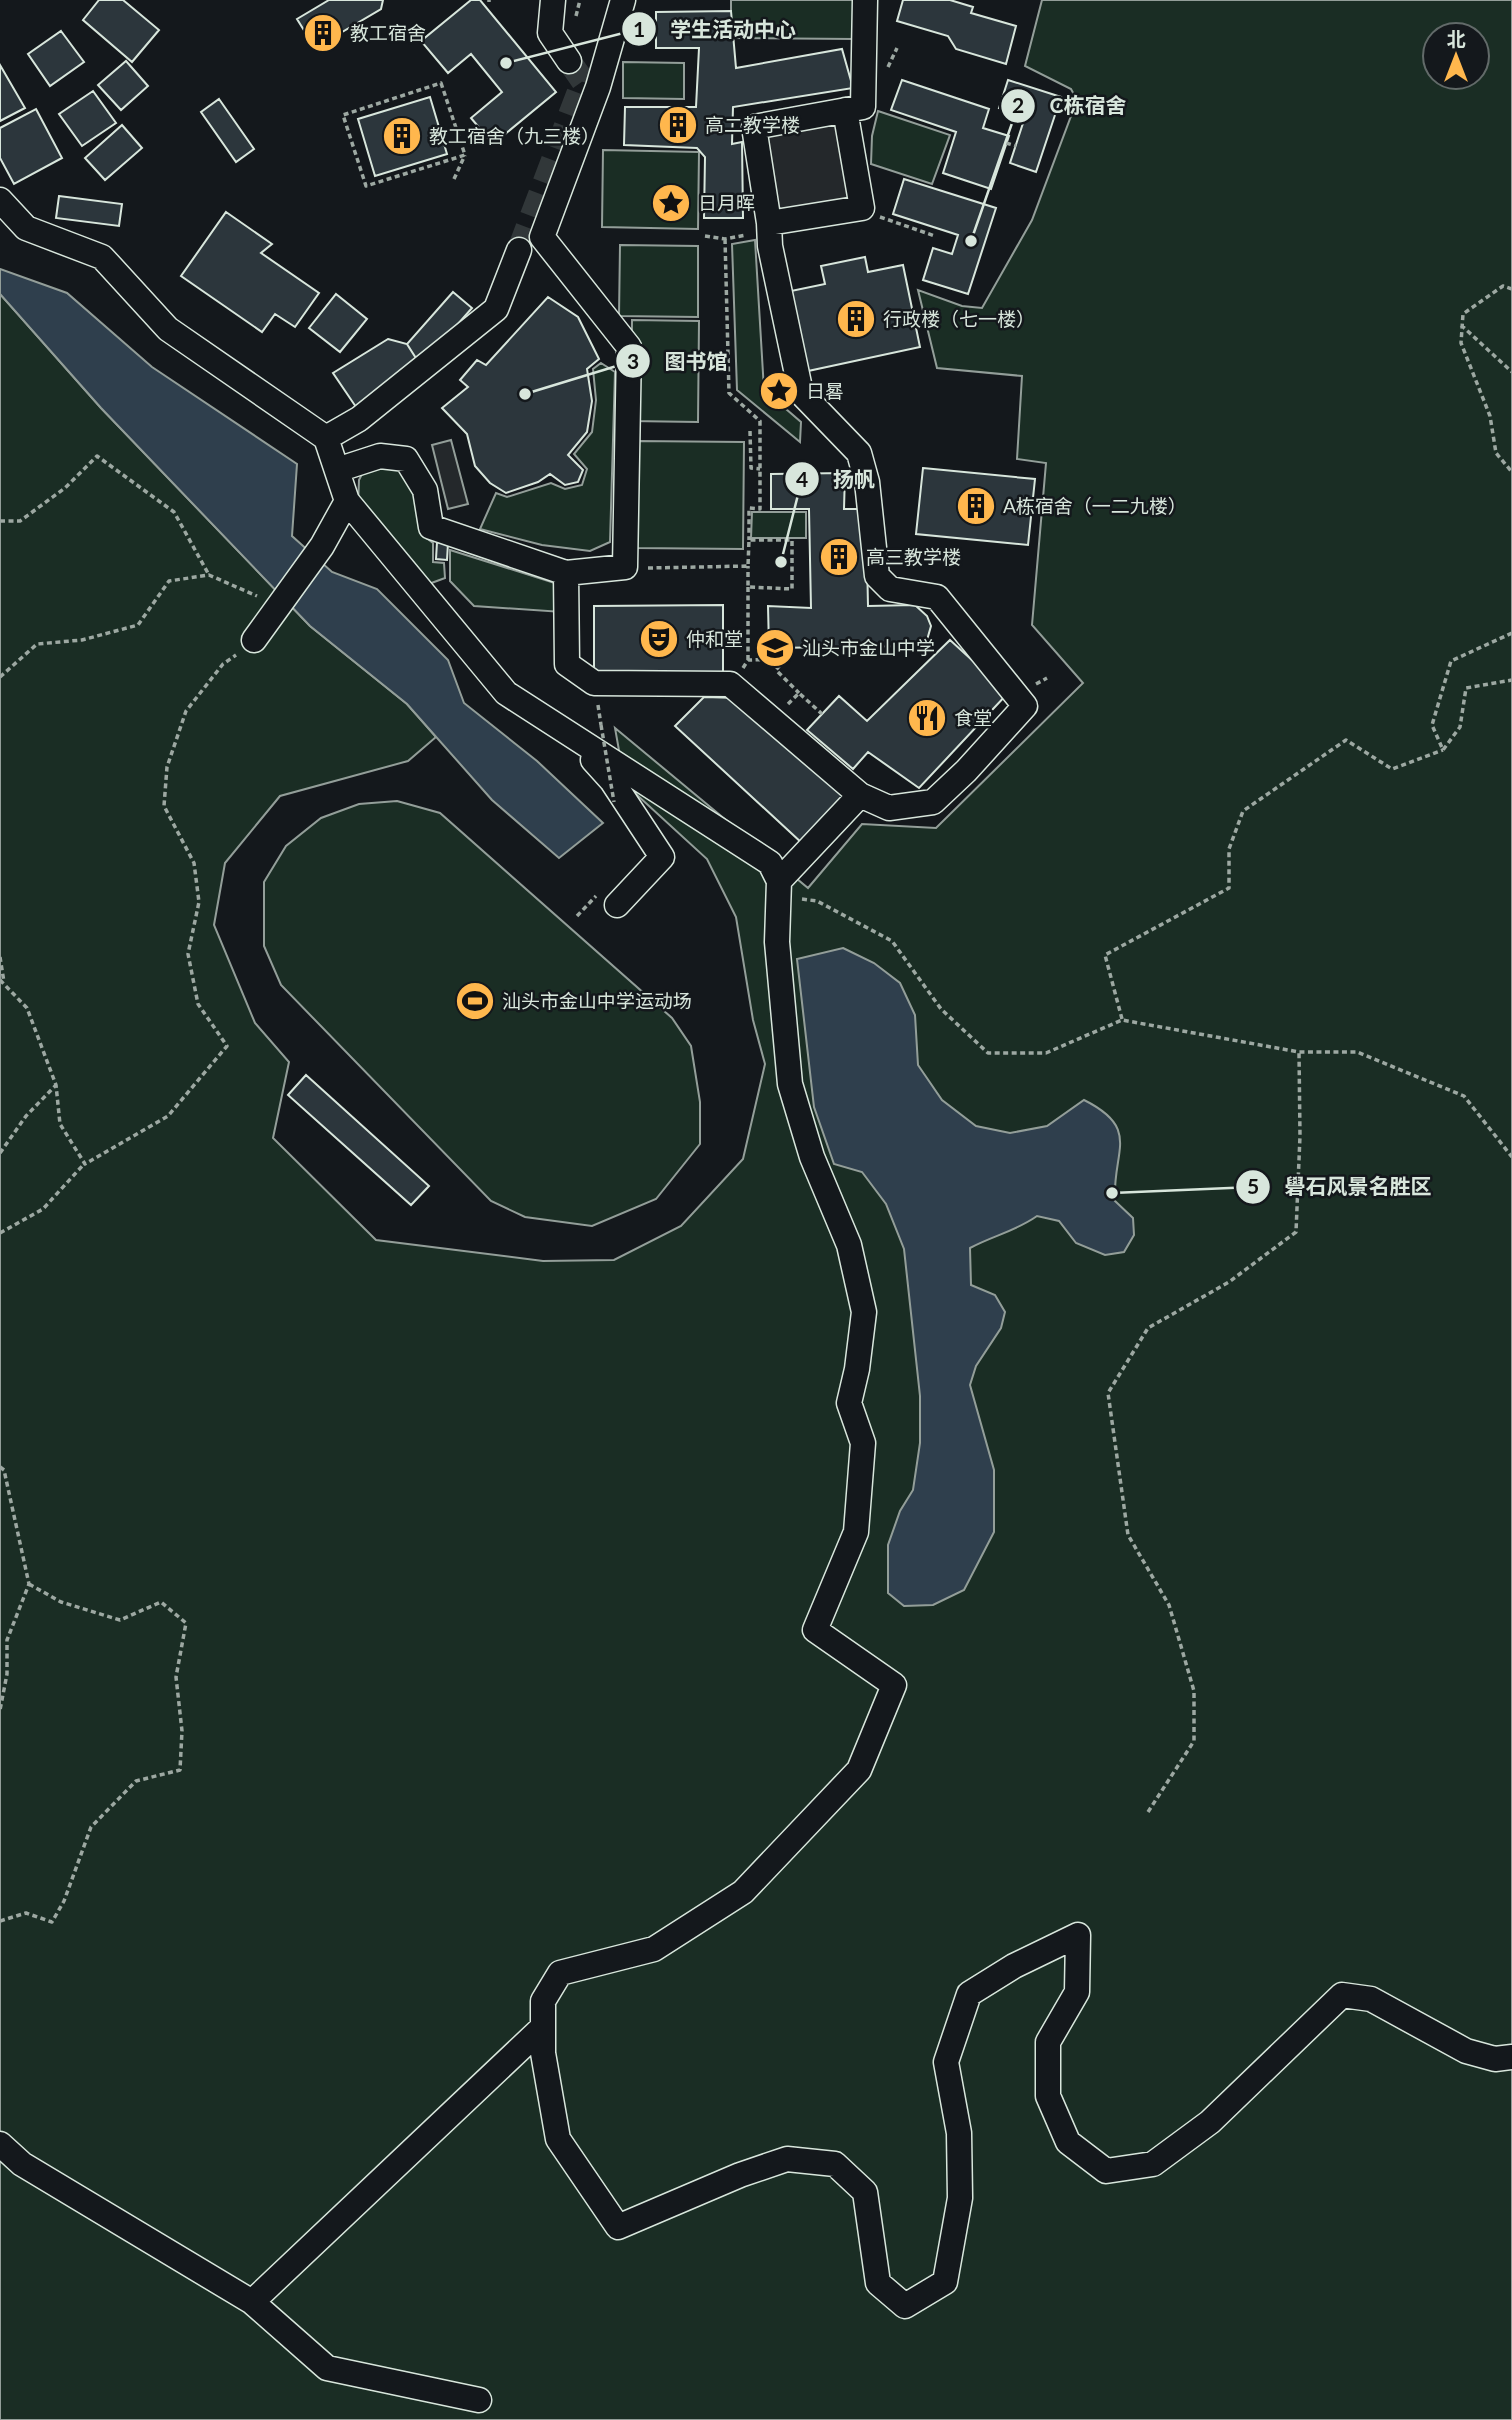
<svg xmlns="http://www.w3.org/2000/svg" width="1512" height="2420" viewBox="0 0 1512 2420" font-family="Lato,'Noto Sans SC',sans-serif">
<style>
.green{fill:#1a2d24;stroke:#939e99;stroke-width:2;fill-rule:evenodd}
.parking{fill:#24282b;stroke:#939e99;stroke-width:2}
.water{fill:#2f3f4d;stroke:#939e99;stroke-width:2}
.building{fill:#2c363c;stroke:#d8e6dc;stroke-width:2}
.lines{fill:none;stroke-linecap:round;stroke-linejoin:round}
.minor-tunnel{stroke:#313739;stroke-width:24;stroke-dasharray:24 12;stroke-linecap:butt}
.minor-casing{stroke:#d8e6dc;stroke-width:27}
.path{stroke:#9da8a2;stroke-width:3.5;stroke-dasharray:5 3.5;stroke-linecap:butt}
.minor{stroke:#14181c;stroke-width:24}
.path-bridge{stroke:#9da8a2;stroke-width:3.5;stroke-dasharray:5 3.5;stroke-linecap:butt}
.labels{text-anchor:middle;stroke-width:5;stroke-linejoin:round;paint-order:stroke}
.poi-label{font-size:19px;fill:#d8e6dc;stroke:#14181c;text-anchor:start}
.leader{fill:none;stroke:#d8e6dc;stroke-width:2.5}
.callout-dot{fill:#d8e6dc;stroke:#14181c;stroke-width:2.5}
.mark-label{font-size:21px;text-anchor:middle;font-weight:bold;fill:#111}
.callout-label{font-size:21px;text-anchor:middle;font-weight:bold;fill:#d8e6dc;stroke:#14181c;stroke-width:5;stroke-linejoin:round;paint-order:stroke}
</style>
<rect width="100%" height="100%" fill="#14181c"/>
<path class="green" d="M731,0H854V39L731,38Z
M1042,0H1512V2420H0V294L101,408L310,626L407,704L436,737L408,761L280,796L225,863L214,925L255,1023L289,1062L273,1138L376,1240L543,1261L614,1260L681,1226L743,1159L765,1064L753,1020L736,917L707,859L625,784L615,728L808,888L862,824L936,828L1083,683L1032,625L1046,463L1017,459L1022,376L937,368L918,290L962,306L982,308L1032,220L1077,100L1071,89L1025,66ZM1435,35H1477V77H1435Z
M623,62L684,63V99L623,98Z
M878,111L950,135L932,184L871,164L872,136Z
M603,150L699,152L698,229L602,227Z
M755,240L764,390L801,422L800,442L737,390L732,244Z
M620,245L698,246V317L619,316Z
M632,320L699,321L698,422L631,421Z
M601,363L615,372L610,542L590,551L542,545L480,529L496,493L507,497L551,483L565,489L582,485L587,469L574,454L592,432L596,400L593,369Z
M636,441L744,442L743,549L635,548Z
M386,463C420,476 420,500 420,533L433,543V562L444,563L445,578L426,585L358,506L359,480L364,470Z
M752,512H806V538H751Z
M450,550L561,585L562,612L474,606L450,581Z
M397,801L440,813L672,1018L691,1046L700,1102V1144L656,1199L592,1226L525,1217L491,1201L281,985L264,946V882L286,846L321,818L359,804Z"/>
<path class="parking" d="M845,110L862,208L769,223L754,127Z
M451,440L468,504L448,509L432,445Z"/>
<path class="water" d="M0,269L67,293L152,367L297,464L292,536L332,572L377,589L448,660L464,703L537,761L603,823L559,858L492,800L407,704L310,626L101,408L0,294Z
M843,948L874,963L900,983L915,1015L918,1065L942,1100L976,1126L1010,1133L1047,1126L1084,1100C1142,1129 1112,1151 1115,1201L1133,1218L1134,1235L1124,1252L1105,1255L1076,1243L1059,1221L1037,1216C1016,1231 992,1236 970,1248L971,1285L995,1295L1005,1312L1001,1328L976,1366L970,1385L994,1470V1532L964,1590L933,1605L904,1606L888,1593V1545L900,1511L913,1490L920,1443V1396L904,1249L886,1204L862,1172L834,1164L814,1107L797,959Z"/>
<path class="building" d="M99,0H123L159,30L132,62L83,20Z
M329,0H383L381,9L315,48L297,19Z
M471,0H480L556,92L493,144L471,118L502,92L471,54L448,73L421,41Z
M903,0H950L973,7L971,13L1016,26L1006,64L956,49L948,36L897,21Z
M731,11L736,68L842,49L853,88L733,107L732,144L742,142L743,218H704L705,157L697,148L624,145L625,107H696L699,48H656V12Z
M61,31L84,62L50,86L28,54Z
M126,61L148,86L121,110L98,85Z
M0,65L25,108L0,121Z
M902,80L989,109L983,128L1009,136L991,189L943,173L956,132L891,110Z
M1008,80L1061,97L1036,172L1010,163L1025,117L999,108Z
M93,91L116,123L82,146L59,114Z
M430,97L447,154L375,176L358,119Z
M219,99L254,149L236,162L201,112Z
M36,109L62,158L14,184L0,158V128Z
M122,125L142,148L105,180L85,158Z
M904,179L996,208L968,294L923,280L933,248L952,254L958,235L893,214Z
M59,196L122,204L119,226L56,218Z
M226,212L272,244L261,253L319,293L295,327L275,314L262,332L181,276Z
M865,257L868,272L903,265L920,347L808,371L791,291L825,284L821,266Z
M453,292L472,308L421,366L407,344Z
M336,294L367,319L340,352L309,328Z
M548,297L578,317L599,359L587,369L592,401L587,432L568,455L583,470L578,482L565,485L550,474L538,482L506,493L490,483L475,466L467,434L442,408L468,387L460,380L477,360L486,365Z
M388,339L407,344L421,366L356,407L333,373Z
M923,468L1035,479L1028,545L916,534Z
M845,473L844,509H866L868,606L915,605L927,616L931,626L927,640L916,646L769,648L768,606L811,608L809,509H771V474Z
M437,542L448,543L447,560L436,559Z
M723,605V673L594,674V606Z
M950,640L1008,693L919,788L868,752L853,769L807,730L839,696L867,721Z
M704,697L739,698L850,794L803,844L675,726Z
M306,1075L429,1186L411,1205L288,1095Z"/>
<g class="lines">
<path class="minor-tunnel" d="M519,250L583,81L569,61"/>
<g class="minor-casing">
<path id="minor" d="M553,0L550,33L569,61
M845,110L862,208L769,223L754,127L863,107L865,0
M0,200L26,228L102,257L168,329L326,438L347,501L506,693L770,863L779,881L777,942L790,1084L812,1157L849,1245L864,1312L857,1369L849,1403L863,1443L856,1532L815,1630L894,1685L859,1770L743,1892L654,1949L560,1973L543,2001V2053L558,2139L618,2227L740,2175L787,2159L835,2164L865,2192L878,2283L905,2306L945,2282L960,2198L959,2133L946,2062L969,1994L1014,1966L1078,1935L1077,1992L1048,2042V2096L1068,2142L1106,2171L1153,2164L1210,2122L1342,1995L1371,1999L1466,2051L1495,2059L1512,2057
M769,223L770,246L801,393L859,453L867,482L877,576L890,589L937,597L1025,706L966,771L933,802L889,808L860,795
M326,438L359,419L496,309L519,250
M337,470L380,456L406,459L425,490L431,527L566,573L625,567L629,347L542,237L598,87L623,0
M566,573L567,664L594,683L730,684L860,795L779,881
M254,640L322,546L347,501
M593,760L612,781L662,857L617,905
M0,2144L22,2164L252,2302L543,2027
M252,2302L327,2368L479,2400"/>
</g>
<path class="path" d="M489,2V0
M576,16L580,0
M888,67L897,48
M441,83L465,155L366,186L343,115Z
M1006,143L1016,146
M454,179L465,155
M880,217L935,236
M705,236L725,239L746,235
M725,239L729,393L760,421V509L749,508V540
M1512,289L1503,286L1463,314L1461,343L1490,416L1496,453L1512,472
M1461,325L1512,372
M750,431L751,468L760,469
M0,521H20L65,488L97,456L174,512L209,575
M899,564L909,558
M648,568L748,566L749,540H792V589L748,587V566
M748,587V660
M1512,633L1451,661L1432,725L1443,750L1460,727L1466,688L1512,680
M785,659L776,670L799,693
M743,668L748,660L785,659
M0,677L37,644L82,640L138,625L169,581L209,575L257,596
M1036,684L1047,678
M788,704L799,693L822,714
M598,705L601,725
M802,899L817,901L892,941L941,1009L988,1053H1046L1122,1020L1299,1052H1357L1464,1096L1512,1157
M577,916L596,896
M0,957L4,982
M0,980L27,1008L56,1085L60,1124L85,1164L168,1116L227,1046L198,1004L188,954L199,902L194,863L164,806L167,767L186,711L223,664L236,655
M1122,1019L1105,955L1229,888V849L1243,811L1346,740L1392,769L1443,750
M0,1153L26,1116L56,1085
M0,1233L43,1209L84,1164
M0,1467L4,1470L29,1584L7,1640V1674L0,1710
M1148,1812L1194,1741V1691L1169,1605L1128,1535L1108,1393L1148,1328L1229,1282L1296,1232L1300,1136L1299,1052
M0,1921L26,1913L52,1922L64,1901L91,1827L136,1781L180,1770L182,1731L176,1677L186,1623L161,1602L120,1620L61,1602L29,1584"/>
<use href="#minor" class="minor"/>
<path class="path-bridge" d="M601,725L614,802"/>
</g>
<defs>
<g id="building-disc" transform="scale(2.0125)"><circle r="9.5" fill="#ffb74d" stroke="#14181c"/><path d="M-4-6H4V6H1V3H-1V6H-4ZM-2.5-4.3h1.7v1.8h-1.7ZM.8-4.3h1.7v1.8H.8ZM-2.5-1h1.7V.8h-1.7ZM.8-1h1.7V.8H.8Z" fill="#111"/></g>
<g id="sight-disc" transform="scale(2.0125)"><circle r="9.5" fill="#ffb74d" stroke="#14181c"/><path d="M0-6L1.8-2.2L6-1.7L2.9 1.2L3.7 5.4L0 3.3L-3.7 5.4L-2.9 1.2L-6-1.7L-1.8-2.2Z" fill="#111"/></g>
<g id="theatre-disc" transform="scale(2.0125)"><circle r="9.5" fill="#ffb74d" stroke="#14181c"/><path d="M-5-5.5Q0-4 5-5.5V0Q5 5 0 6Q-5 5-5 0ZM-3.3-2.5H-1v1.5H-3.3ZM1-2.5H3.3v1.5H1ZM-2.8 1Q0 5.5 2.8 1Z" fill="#111"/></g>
<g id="school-disc" transform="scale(2.0125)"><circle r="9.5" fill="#ffb74d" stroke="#14181c"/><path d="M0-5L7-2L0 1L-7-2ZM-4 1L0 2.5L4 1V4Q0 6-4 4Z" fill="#111"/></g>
<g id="restaurant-disc" transform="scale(2.0125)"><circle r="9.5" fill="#ffb74d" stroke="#14181c"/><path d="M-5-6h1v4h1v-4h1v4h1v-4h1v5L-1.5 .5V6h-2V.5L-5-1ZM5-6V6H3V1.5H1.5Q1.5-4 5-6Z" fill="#111"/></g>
<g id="stadium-disc" transform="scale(2.0125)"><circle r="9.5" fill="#ffb74d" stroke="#14181c"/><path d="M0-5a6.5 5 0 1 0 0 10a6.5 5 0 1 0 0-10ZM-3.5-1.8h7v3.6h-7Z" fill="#111"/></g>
</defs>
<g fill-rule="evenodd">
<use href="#building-disc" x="323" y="33"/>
<use href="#building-disc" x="678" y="125"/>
<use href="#building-disc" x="402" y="136"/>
<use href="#sight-disc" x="671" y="203"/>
<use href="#building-disc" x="856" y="319"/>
<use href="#sight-disc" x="779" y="391"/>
<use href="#building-disc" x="976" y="506"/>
<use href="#building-disc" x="839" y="557"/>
<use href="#theatre-disc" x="659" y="639"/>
<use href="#school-disc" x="775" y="648"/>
<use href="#restaurant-disc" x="927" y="718"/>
<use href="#stadium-disc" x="475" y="1001"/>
</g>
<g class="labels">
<g class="poi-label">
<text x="350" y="40">教工宿舍</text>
<text x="705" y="132">高二教学楼</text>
<text x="429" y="143">教工宿舍（九三楼）</text>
<text x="698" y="210">日月晖</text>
<text x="883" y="326">行政楼（七一楼）</text>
<text x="806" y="398">日晷</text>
<text x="1003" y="513">A栋宿舍（一二九楼）</text>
<text x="866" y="564">高三教学楼</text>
<text x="686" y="646">仲和堂</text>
<text x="802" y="655">汕头市金山中学</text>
<text x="954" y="725">食堂</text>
<text x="502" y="1008">汕头市金山中学运动场</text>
</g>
</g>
<path class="leader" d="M506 63L639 29M971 241L1018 106M525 394L633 361M781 562L802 479M1112 1193L1253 1187"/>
<g class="callout-dot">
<circle cx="506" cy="63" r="7"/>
<circle cx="971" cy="241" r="7"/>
<circle cx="525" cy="394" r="7"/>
<circle cx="781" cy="562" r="7"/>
<circle cx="1112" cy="1193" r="7"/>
<circle cx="639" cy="29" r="18"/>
<circle cx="1018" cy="106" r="18"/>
<circle cx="633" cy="361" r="18"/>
<circle cx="802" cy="479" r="18"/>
<circle cx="1253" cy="1187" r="18"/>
</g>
<g class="mark-label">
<text x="639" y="37">1</text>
<text x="1018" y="113">2</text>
<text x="633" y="369">3</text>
<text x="802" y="487">4</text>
<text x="1253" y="1194">5</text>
</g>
<g class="callout-label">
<text x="733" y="37">学生活动中心</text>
<text x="1088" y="113">C栋宿舍</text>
<text x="696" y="369">图书馆</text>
<text x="854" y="487">扬帆</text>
<text x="1358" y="1194">礐石风景名胜区</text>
</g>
<g transform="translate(1456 56)"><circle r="33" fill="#14181c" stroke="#626a69" stroke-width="2"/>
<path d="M0-5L12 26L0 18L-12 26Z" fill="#ffb74d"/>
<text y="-10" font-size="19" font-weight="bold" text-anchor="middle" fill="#d8e6dc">北</text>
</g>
</svg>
